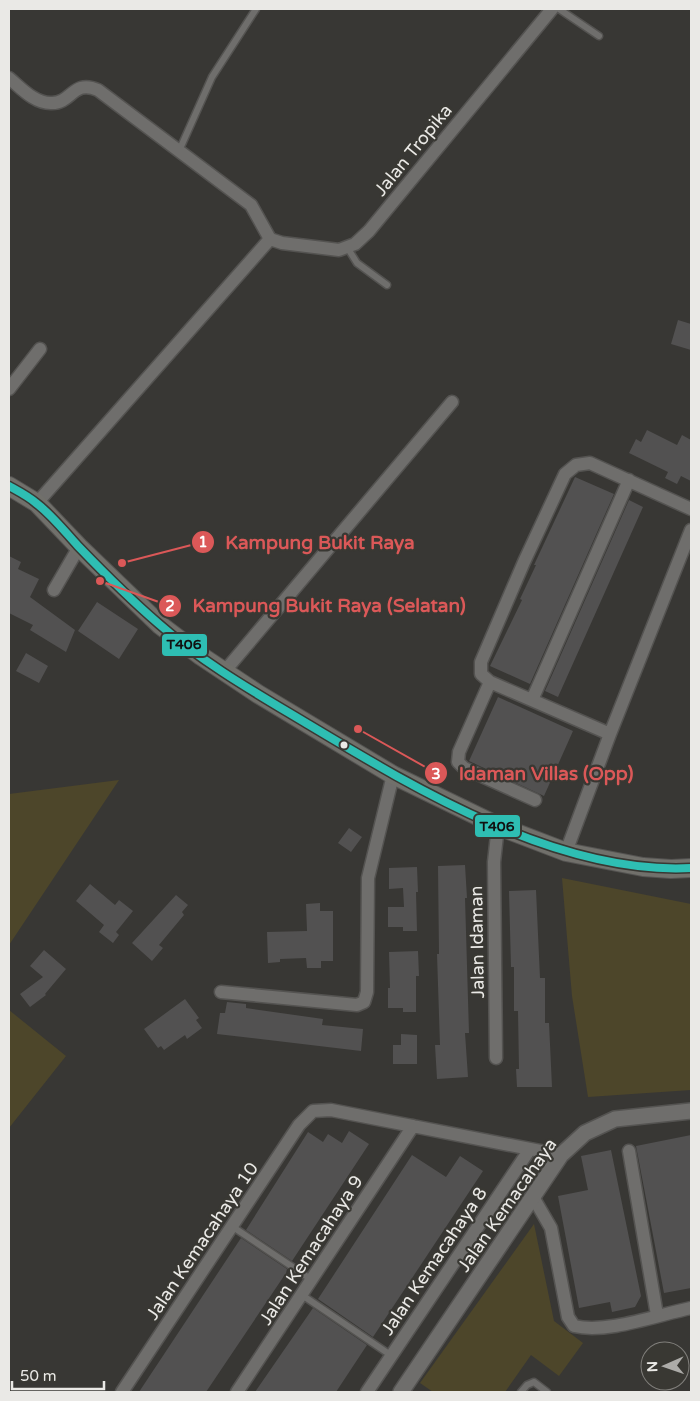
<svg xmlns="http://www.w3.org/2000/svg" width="700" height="1401" viewBox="0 0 700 1401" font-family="'Varela Round',sans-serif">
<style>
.green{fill:#4d462a}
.building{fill:#525151}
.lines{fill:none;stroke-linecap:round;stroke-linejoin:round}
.service-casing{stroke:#545351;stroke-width:9}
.minor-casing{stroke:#545351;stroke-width:15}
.tertiary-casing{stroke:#545351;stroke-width:18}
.secondary-casing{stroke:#545351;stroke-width:20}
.service{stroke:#6f6e6c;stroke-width:6}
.minor{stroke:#6f6e6c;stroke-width:12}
.tertiary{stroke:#6f6e6c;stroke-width:15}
.secondary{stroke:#71706b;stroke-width:18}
.bus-1-casing{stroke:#393833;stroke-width:11}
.bus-1{stroke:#2ebeb3;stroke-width:8}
.bus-dot{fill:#eae9e6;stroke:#393833;stroke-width:2}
.labels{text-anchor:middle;stroke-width:4.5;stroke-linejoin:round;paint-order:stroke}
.street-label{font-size:18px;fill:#eae9e6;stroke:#393833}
.leader{fill:none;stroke:#db5858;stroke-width:2}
.callout-dot{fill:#db5858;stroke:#393833;stroke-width:2}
.mark-label{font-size:15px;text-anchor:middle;font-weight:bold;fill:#fff}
.callout-label{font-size:19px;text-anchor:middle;font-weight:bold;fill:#db5858;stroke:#393833;stroke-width:4.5;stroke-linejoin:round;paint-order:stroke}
.line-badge{stroke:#393833;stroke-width:2}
.pale-badge-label{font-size:14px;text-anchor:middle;font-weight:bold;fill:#111}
</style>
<rect width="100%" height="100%" fill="#383734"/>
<path class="green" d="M119,780L9,945V794Z
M562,878L691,904V1090L588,1097L572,996Z
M9,1010L66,1056L9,1128Z
M534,1224L554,1321L583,1343L559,1376L531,1355L505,1392H433L420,1383Z"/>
<path class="building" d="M678,320L691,324V350L671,344Z
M647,430L677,445L682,435L691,440V481L681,476L677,484L665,478L668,472L629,453L636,439L641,442Z
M575,477L614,494L530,684L490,666L522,600L520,599L536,565H534Z
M629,500L643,507L558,697L545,691Z
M9,556L21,562L18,569L39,579L30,597L75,630L66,652L30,630L33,625L9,613Z
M97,602L138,629L119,659L78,631Z
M26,653L48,666L39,683L16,671Z
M498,697L573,731L544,796L469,761Z
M349,828L362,837L351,852L338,843Z
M465,865L467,898H465L469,1033H465L468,1077L437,1079L435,1045H440L437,954H439L438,866Z
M417,867L418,892H416L417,931H403V927H388V907H404L403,888L389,889V868Z
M90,884L115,905L119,900L133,911L116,932L119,935L113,943L99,932L104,925L76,901Z
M536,890L540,978H545V1023H549L552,1087H517L516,1069H519L518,1011H514V967H511L509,891Z
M176,895L188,905L182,912L184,915L159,945L163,948L152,961L132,943Z
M320,903V911H333V961H321V968H307L306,958L280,959V962L268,963L267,932L307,931L306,904Z
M44,950L66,969L45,994L46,995L30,1007L20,994L43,977L30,966Z
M418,951L419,976H416V1012H403V1008H388V988H390L389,952Z
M185,999L199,1018L196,1020L202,1028L187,1039L185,1035L164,1050L161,1046L158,1048L144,1029Z
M227,1002L246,1004V1008L323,1019L322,1025L363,1029L361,1051L217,1034L220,1013H225Z
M401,1034L417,1035V1064H393V1045H401Z
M349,1131L369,1144L292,1261L246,1230L308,1132L323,1142L328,1134L342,1143Z
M691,1135V1288L664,1293L636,1146Z
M611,1150L641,1296L635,1307L612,1312L610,1302L579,1308L558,1196L588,1190L581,1156Z
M412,1155L446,1177L460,1156L483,1171L373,1337L318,1299Z
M241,1238L287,1269L286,1273L206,1392H139Z
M313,1308L367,1345L336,1392H255Z"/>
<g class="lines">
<g class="service-casing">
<path id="service" d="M559,9L599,36
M179,151L212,77L256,9
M347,247L357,263L387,285
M233,1227L312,1280
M302,1295L392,1356
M521,1392L527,1385L534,1382L547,1392"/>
</g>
<g class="minor-casing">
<path id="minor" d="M9,78C21,88 35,104 52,103C72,103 73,79 98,90L251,205L270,239
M270,239L282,243L339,250L355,244L369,231L552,9
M9,389L40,349
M37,503L270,239
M54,590L79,547
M224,672L452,402
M490,682L459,752L458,762L464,768L535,800
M532,700L629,480
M610,734L490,682L481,674V662L524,562L565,474L576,465L590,463L691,509
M566,852L610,734L691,530
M221,992L357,1005L364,1002L367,992L368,878L393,775
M496,1058L494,862L498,826
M629,1151L657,1315
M533,1197L551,1228L568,1317L574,1326C607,1334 657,1315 691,1308
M122,1392L299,1125L313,1111L331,1110L561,1155
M237,1392L413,1126
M367,1392L530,1149"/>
</g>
<g class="tertiary-casing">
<path id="tertiary" d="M401,1392L561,1155L585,1133L615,1119L691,1111"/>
</g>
<g class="secondary-casing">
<path id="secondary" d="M9,486L37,503L79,547L160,625L201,656L258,694L393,775L498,826L566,852L643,867L671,869L691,868"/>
</g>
<use href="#service" class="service"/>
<use href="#minor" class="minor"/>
<use href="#tertiary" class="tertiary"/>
<use href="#secondary" class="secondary"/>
<g class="bus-1-casing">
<path id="bus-1" d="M9,486C18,491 28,496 36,503C52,515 65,532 78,546C104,573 131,600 159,624C203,663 256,693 306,723C416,789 558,875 691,868"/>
</g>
<use href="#bus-1" class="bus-1"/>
</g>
<circle class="bus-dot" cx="344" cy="745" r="4.5"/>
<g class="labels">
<g class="street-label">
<text transform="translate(413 150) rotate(-51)" y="6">Jalan Tropika</text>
<text transform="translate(477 942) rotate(-91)" y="6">Jalan Idaman</text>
<text transform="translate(507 1205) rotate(-55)" y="6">Jalan Kemacahaya</text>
<text transform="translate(202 1241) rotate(-56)" y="6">Jalan Kemacahaya 10</text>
<text transform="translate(311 1250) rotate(-57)" y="6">Jalan Kemacahaya 9</text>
<text transform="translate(434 1261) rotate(-56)" y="6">Jalan Kemacahaya 8</text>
</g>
</g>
<path class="leader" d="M122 563L203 542M100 581L170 606M358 729L436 773"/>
<g class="callout-dot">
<circle cx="122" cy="563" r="5"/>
<circle cx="100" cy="581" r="5"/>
<circle cx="358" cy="729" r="5"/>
<circle cx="203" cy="542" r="12"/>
<circle cx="170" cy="606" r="12"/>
<circle cx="436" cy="773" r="12"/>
</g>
<g class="mark-label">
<text x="203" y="547">1</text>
<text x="170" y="611">2</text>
<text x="436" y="779">3</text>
</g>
<g class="callout-label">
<text x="320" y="549">Kampung Bukit Raya</text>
<text x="329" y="612">Kampung Bukit Raya (Selatan)</text>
<text x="546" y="780">Idaman Villas (Opp)</text>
</g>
<g class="line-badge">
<rect x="161" y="633" width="47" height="24" rx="5" fill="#2ebeb3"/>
<rect x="474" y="814" width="47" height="24" rx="5" fill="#2ebeb3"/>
</g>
<g class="pale-badge-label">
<text x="184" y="649">T406</text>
<text x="497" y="831">T406</text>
</g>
<rect width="700" height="1401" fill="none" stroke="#eae9e6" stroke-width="20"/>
<g transform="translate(665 1366) rotate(268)"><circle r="24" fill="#393833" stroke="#807f7b"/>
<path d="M0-4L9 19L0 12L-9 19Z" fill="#acaba8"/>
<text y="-8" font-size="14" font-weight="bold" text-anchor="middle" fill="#eae9e6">N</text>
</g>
<path d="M12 1381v8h92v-8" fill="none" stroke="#eae9e6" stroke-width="2.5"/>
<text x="20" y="1381" font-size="15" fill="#eae9e6" stroke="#393833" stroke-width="4" paint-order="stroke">50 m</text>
</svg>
